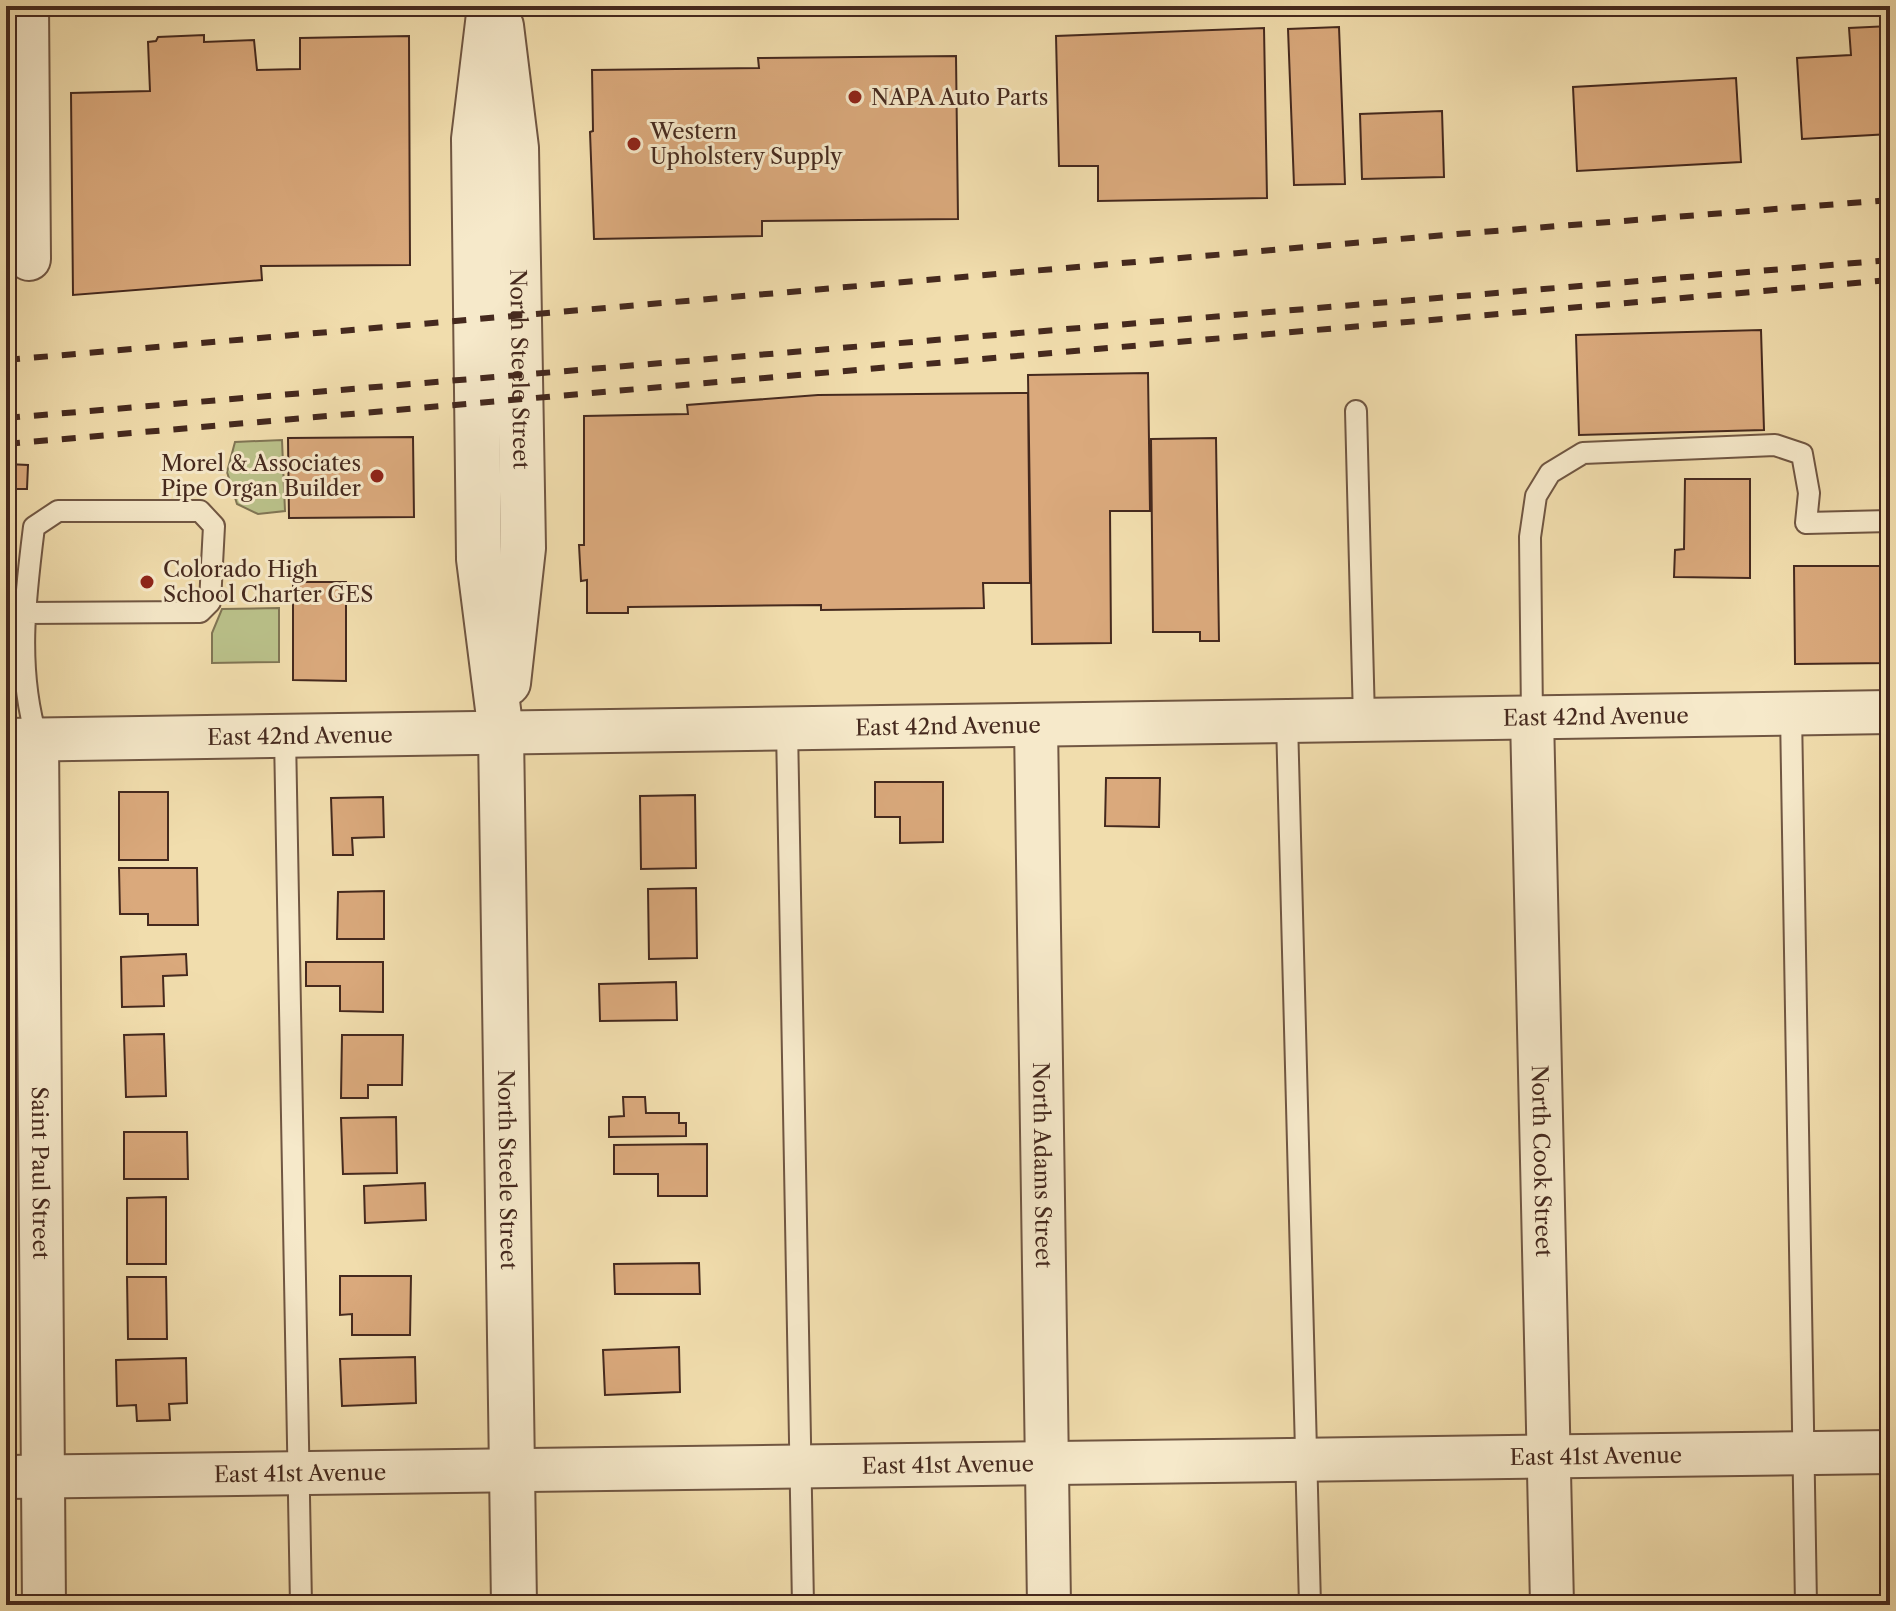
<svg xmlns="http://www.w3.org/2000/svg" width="1896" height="1611" viewBox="0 0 1896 1611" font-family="'Libre Caslon Text',serif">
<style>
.green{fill:#bac18a;stroke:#807554;stroke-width:2}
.building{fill:#daa97c;stroke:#45291e;stroke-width:2}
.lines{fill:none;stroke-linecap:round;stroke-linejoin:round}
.service-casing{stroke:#705642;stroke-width:24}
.minor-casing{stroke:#705642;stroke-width:46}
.tertiary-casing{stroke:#705642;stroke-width:48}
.service{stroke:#f6e9ca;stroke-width:20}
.minor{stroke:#f6e9ca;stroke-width:42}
.tertiary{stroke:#f6e9ca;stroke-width:44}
.rail{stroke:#45291e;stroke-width:6;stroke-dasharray:14 14;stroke-linecap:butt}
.poi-dot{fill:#8f2418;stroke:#f6e9ca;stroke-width:3}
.labels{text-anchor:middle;stroke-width:6;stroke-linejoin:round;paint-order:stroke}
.poi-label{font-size:22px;fill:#45291e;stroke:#f6e9ca;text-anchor:start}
.street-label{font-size:22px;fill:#45291e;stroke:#f6e9ca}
</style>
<rect width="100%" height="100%" fill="#f1ddad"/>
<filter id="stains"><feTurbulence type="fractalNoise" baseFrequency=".0025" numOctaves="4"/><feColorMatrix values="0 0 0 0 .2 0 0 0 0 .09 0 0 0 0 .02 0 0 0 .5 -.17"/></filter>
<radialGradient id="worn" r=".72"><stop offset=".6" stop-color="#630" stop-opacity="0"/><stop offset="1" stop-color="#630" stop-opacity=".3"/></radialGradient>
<path class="green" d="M282,440L285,511L258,514L237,504L227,472L235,442Z
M279,608V662L212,663V633L222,609Z"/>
<path class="building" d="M1890,26V134L1802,139L1797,58L1851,55L1849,28Z
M1339,27L1345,184L1294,185L1288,29Z
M1264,28L1267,198L1098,201V166H1059L1056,36Z
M204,35V42L254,40L257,70L300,69V38L409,36L410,265L261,266L262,280L73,295L71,93L150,91L148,42L156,41L158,37Z
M956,56L958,219L762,221V236L594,239L590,132L593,131L592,70L759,68L758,58Z
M1736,78L1741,162L1577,171L1573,87Z
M1442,111L1444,177L1362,179L1360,114Z
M1761,330L1764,430L1579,435L1576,335Z
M1148,373L1150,511H1110L1111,643L1032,644L1028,375Z
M1028,393L1030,583H983L984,608L821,610V605L628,607V613H587V580L581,581L579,545H584V416L688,414L687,405L818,395Z
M413,437L414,517L289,518L288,438Z
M1216,438L1219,641H1200V632H1153L1151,439Z
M7,464L28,465L27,489H6Z
M1685,479H1750V578L1674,577L1675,550L1684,549Z
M1794,566H1890V663L1795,664Z
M293,582H346V681L293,680Z
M1106,778H1160L1159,827L1105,826Z
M875,782H943V842L900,843V817H875Z
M119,792H168V860H119Z
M695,795L696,868L641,869L640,796Z
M383,797L384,837L352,838L353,855H333L331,798Z
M119,868H197L198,925H148V914H120Z
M696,888L697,958L649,959L648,889Z
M384,891V939H337L338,892Z
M186,954L187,975L163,976L164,1006L122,1007L121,957Z
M306,962H383V1012L340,1011V986H306Z
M676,982L677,1020L600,1021L599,984Z
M164,1034L166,1096L126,1097L124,1035Z
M342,1035H403L402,1085H368V1098H341Z
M623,1097H645L646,1113H679V1123H686V1136L609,1137V1117L624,1116Z
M396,1117L397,1173L343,1174L341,1118Z
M124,1132H187L188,1179H124Z
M707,1144V1196H658V1174H614V1145Z
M425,1183L426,1220L365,1223L364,1186Z
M166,1197V1264H127V1198Z
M699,1263L700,1294H615L614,1264Z
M340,1276H411L410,1335H352V1314L340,1315Z
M127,1277H166L167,1339H128Z
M679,1347L680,1392L605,1395L603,1350Z
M415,1357L416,1403L342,1406L340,1359Z
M186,1358L187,1403L169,1404L170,1420L137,1421L136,1405L117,1406L116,1360Z"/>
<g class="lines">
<g class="service-casing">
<path id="service" d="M1356,411L1364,719
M23,613L200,612L210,602L214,526L200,511H58L34,527C25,599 16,669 37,739
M1791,713L1806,1605
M1532,717L1530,537L1536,496L1550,473L1583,453L1775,445L1802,454L1809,493L1806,523L1890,521
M1287,721L1310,1605
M787,728L803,1605
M285,736L301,1605"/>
</g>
<g class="minor-casing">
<g id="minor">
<path d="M27,6L29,259"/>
<path id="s1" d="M1532,717L1552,1605"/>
<path id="s2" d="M1036,725L1049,1605"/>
<path id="s3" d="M37,739L44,1605"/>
<path id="s4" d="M6,740L1890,712"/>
<path id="s5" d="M6,1477L1890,1452"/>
</g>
</g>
<g class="tertiary-casing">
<g id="tertiary">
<path id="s6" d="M490,6L474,139L479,559L501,733L514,1605"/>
<path id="s7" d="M501,26L516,148L523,548L508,683"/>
</g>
</g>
<use href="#service" class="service"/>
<use href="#minor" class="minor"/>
<use href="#tertiary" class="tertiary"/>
<path class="rail" d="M6,360L1457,234L1890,200
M6,418L1890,260
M6,444L1890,280"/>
</g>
<g class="poi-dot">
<circle cx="855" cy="97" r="8"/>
<circle cx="634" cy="144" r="8"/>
<circle cx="377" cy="476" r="8"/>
<circle cx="147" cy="582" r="8"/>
</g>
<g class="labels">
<g class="poi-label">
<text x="871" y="105">NAPA Auto Parts</text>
<text x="650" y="139">Western<tspan x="650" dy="25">Upholstery Supply</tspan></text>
<text x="361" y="471" text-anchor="end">Morel &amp; Associates<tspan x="361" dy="25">Pipe Organ Builder</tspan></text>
<text x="163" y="577">Colorado High<tspan x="163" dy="25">School Charter GES</tspan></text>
</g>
<g class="street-label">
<text dy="8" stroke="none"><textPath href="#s7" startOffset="344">North Steele Street</textPath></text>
<text dy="8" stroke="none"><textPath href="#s4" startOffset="1590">East 42nd Avenue</textPath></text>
<text dy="8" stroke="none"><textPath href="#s4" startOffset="942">East 42nd Avenue</textPath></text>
<text dy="8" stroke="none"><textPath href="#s4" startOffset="294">East 42nd Avenue</textPath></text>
<text dy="8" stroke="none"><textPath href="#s1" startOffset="444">North Cook Street</textPath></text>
<text dy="8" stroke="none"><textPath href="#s2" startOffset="440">North Adams Street</textPath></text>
<text dy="8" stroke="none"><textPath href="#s6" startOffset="1166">North Steele Street</textPath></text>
<text dy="8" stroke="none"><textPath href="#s3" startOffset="434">Saint Paul Street</textPath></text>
<text dy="8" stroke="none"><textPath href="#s5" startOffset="1590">East 41st Avenue</textPath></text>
<text dy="8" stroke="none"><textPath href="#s5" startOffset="942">East 41st Avenue</textPath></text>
<text dy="8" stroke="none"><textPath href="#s5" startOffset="294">East 41st Avenue</textPath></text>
</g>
</g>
<rect width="1896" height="1611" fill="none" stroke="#f1ddad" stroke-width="32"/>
<rect x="8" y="8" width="1880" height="1595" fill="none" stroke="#45291e" stroke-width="4"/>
<rect x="16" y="16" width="1864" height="1579" fill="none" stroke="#45291e" stroke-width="2"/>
<rect width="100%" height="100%" filter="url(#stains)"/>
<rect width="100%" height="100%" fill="url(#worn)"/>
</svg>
